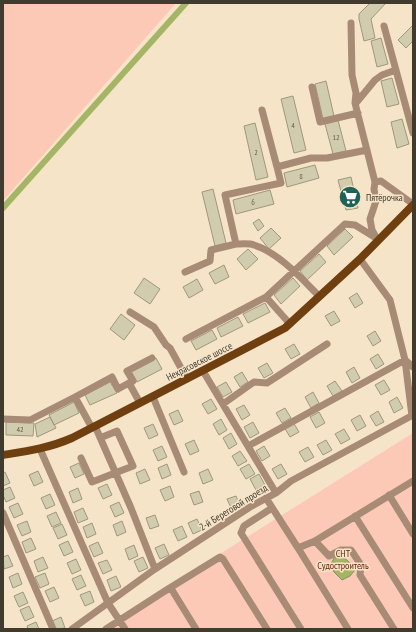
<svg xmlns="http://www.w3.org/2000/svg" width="416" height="632" viewBox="0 0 416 632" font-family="'PT Sans Narrow',sans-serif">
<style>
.green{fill:#fdc9b7}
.water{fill:#a5b566;stroke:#879056}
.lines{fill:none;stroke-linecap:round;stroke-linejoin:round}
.canal{stroke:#a5b566;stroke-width:6}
.building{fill:#d2ccae;stroke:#9e987b}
.minor{stroke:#a88b75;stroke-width:7}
.major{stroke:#6f3f10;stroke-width:8}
.labels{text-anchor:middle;stroke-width:3;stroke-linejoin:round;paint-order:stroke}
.number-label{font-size:8px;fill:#655e4f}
.poi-label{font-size:10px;fill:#413a2f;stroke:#f6e4c8;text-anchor:start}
.street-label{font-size:10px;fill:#413a2f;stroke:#f6e4c8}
.park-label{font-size:10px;fill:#6c2509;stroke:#f6e4c8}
</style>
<rect width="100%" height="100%" fill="#f6e4c8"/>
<path class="green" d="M3,3H176L3,201Z
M413,433V629H100Z"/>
<path class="water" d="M341,555L349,562L355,570L350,576L342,580L334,572L331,564L334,558Z"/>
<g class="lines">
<path class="canal" d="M3,208L186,3"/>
</g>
<path class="building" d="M370,3H386L371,19L375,38L364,41L359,19V14Z
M413,25V41L406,48L398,40Z
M381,38L388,64L377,67L371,41Z
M392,78L399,104L387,107L381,81Z
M326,81L334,116L323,119L315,84Z
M293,96L306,150L294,153L281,99Z
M402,119L409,144L397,148L391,122Z
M338,120L346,151L333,154L325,124Z
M255,123L268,177L256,180L244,126Z
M315,165L319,178L287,187L284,173Z
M351,177L358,208L346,210L338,180Z
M213,189L226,243L215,246L202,192Z
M270,190L274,204L236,214L233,200Z
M259,219L264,226L258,231L253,223Z
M271,228L281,238L269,249L260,238Z
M345,229L353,237L334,255L327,246Z
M248,249L258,259L246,270L237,259Z
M319,254L326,262L307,280L300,271Z
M224,265L229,277L215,284L209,273Z
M144,278L160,289L150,304L134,293Z
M293,278L300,286L281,304L274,295Z
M197,279L203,290L189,298L183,287Z
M357,293L363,303L355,308L349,298Z
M265,303L270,312L248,323L243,314Z
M334,311L340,321L331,326L325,316Z
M121,314L135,325L124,340L110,329Z
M238,317L243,326L221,337L217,328Z
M212,330L217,339L196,350L191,341Z
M375,331L381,341L373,346L367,336Z
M294,344L300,354L291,359L285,349Z
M378,354L384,364L376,369L370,359Z
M156,358L162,369L137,382L131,371Z
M267,363L273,373L264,378L258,368Z
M354,367L360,378L352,383L346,372Z
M242,372L248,382L240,387L234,377Z
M384,380L390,390L381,395L375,385Z
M335,381L342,391L333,396L327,386Z
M110,382L117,393L90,405L85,395Z
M226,382L232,392L223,397L217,387Z
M313,392L319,403L311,408L305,397Z
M397,397L403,408L394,413L389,402Z
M211,399L217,409L208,414L202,404Z
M74,402L79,413L54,425L49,415Z
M244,405L250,415L242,420L236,409Z
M285,408L291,418L282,423L276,413Z
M178,410L183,421L174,425L169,414Z
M378,411L384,422L376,426L370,416Z
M319,412L325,423L316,428L310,417Z
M360,415L366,426L357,431L351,420Z
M50,417L56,428L37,437L35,424Z
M221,419L227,430L219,435L213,424Z
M6,422L34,423L33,436L6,435Z
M253,422L259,433L250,438L244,427Z
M293,422L299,432L290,437L284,427Z
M153,424L158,435L149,439L144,428Z
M344,429L350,439L341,444L335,434Z
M231,433L237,444L229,449L223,438Z
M194,440L199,451L190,455L185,444Z
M326,440L332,450L323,455L317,445Z
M162,446L167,457L158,461L153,450Z
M264,446L270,456L262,461L256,451Z
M308,447L314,457L305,462L299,452Z
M240,451L247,461L238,466L232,456Z
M79,463L84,474L75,478L70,467Z
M167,464L171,475L162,479L158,468Z
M249,464L255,474L246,479L240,469Z
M281,464L287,474L278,479L272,469Z
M145,469L150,480L140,484L136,473Z
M208,469L213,480L203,484L199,473Z
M38,471L43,482L34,486L29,475Z
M5,472L10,483L3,486V473Z
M259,474L265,485L256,490L250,479Z
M107,484L112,495L103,499L98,488Z
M170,486L174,497L165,501L160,490Z
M10,487L15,498L6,502L3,495V490Z
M78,488L82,499L73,503L69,492Z
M199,491L203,502L194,505L190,494Z
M50,494L55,505L46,509L41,498Z
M236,496L241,507L232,510L227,499Z
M119,502L124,513L115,517L110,506Z
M18,503L23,514L14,518L9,507Z
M83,508L88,519L78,523L74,512Z
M56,512L61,523L52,527L47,516Z
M155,515L159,526L150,529L146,518Z
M197,519L202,530L193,534L188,523Z
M27,521L31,532L22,536L17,525Z
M122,521L126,532L117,536L113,525Z
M92,523L96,534L87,538L83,527Z
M62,524L67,535L58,539L53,528Z
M182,526L187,537L178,541L173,530Z
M31,538L36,549L26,553L22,542Z
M68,541L73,552L64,556L59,545Z
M98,542L103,553L94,557L89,546Z
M164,544L169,555L160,559L155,548Z
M134,545L138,556L129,560L125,549Z
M8,555L13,566L4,569L3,557Z
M43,557L48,568L38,572L34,561Z
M143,557L148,568L139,572L134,561Z
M76,559L81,570L72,574L67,563Z
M107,560L112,570L103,574L98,563Z
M18,573L22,584L13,588L9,577Z
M45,573L49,584L40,588L35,577Z
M81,575L86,586L77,590L72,579Z
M116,576L121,587L111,591L107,580Z
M54,587L59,598L50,602L45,591Z
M90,591L94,602L85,606L80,595Z
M23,592L28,603L19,607L14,596Z
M29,606L34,617L25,621L20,610Z
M61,617L65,628L55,629L52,621Z
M36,622L39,629H28L27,626Z"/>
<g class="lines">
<path class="minor" d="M351,23L352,75L356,93L355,103L375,182L374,189L376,201L370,219L372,230L377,239
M384,26L413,133
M312,87L320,122L358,113
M356,103L375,80L382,75L396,70
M262,110L277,167
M375,182L381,181L413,204
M236,244C241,244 249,243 254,245C278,252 302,279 319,296
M360,259L390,300L405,360L412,416
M185,272L210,261L211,250L236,244L225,195L281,183L277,167L311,158H327L367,150
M266,297L345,224L355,225L376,238
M130,312L154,327L166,345L170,348L187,379
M186,339L266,297L290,324
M203,371L276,493
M75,397L112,377L118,389L129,383
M153,397L184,472
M140,403L129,383L133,381L127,371L152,358
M223,404L254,382L267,383L327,344
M3,419L30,420L75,397L92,428
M95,426L131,508L155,569
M248,446L405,360L413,367
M40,449L108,603L125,629
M81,458L92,482L133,466L117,431L100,438
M389,495L413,534
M266,498L298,548L315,541L413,481
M272,508L244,526L241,533L301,629
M3,513L53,629
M355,516L413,608
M315,541L329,556L341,550H351L361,565L360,575L394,629
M298,548L348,629
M168,589L220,557L223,559L267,629
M72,629L155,569L250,507L276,493L291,481L413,415
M106,629L168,589L172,590L196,629"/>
<path class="major" d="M3,455C28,451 49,448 72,438L285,328L360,259L413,205"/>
</g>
<defs>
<g id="supermarket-disc" transform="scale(1.15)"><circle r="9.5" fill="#1e6355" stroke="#f6e4c8"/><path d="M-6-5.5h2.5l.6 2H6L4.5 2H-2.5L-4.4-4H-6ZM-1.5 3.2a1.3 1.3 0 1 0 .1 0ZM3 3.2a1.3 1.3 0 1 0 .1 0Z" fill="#fff"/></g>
</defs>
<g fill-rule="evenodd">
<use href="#supermarket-disc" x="350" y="197"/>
</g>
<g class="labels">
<g class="number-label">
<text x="293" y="128">4</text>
<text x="336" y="140">12</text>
<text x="256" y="155">2</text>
<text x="301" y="179">8</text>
<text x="253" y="205">6</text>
<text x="20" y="432">42</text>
</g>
<g class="poi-label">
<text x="366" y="201">Пятёрочка</text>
</g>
<g class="street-label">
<text transform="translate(199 361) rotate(-27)" y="4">Некрасовское шоссе</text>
<text transform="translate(233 507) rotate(-32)" y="4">2-й Береговой проезд</text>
</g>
<g class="park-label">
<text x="343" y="557">СНТ<tspan x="343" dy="12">Судостроитель</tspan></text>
</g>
</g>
<rect width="416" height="632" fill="none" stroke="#413a2f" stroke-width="8"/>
</svg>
